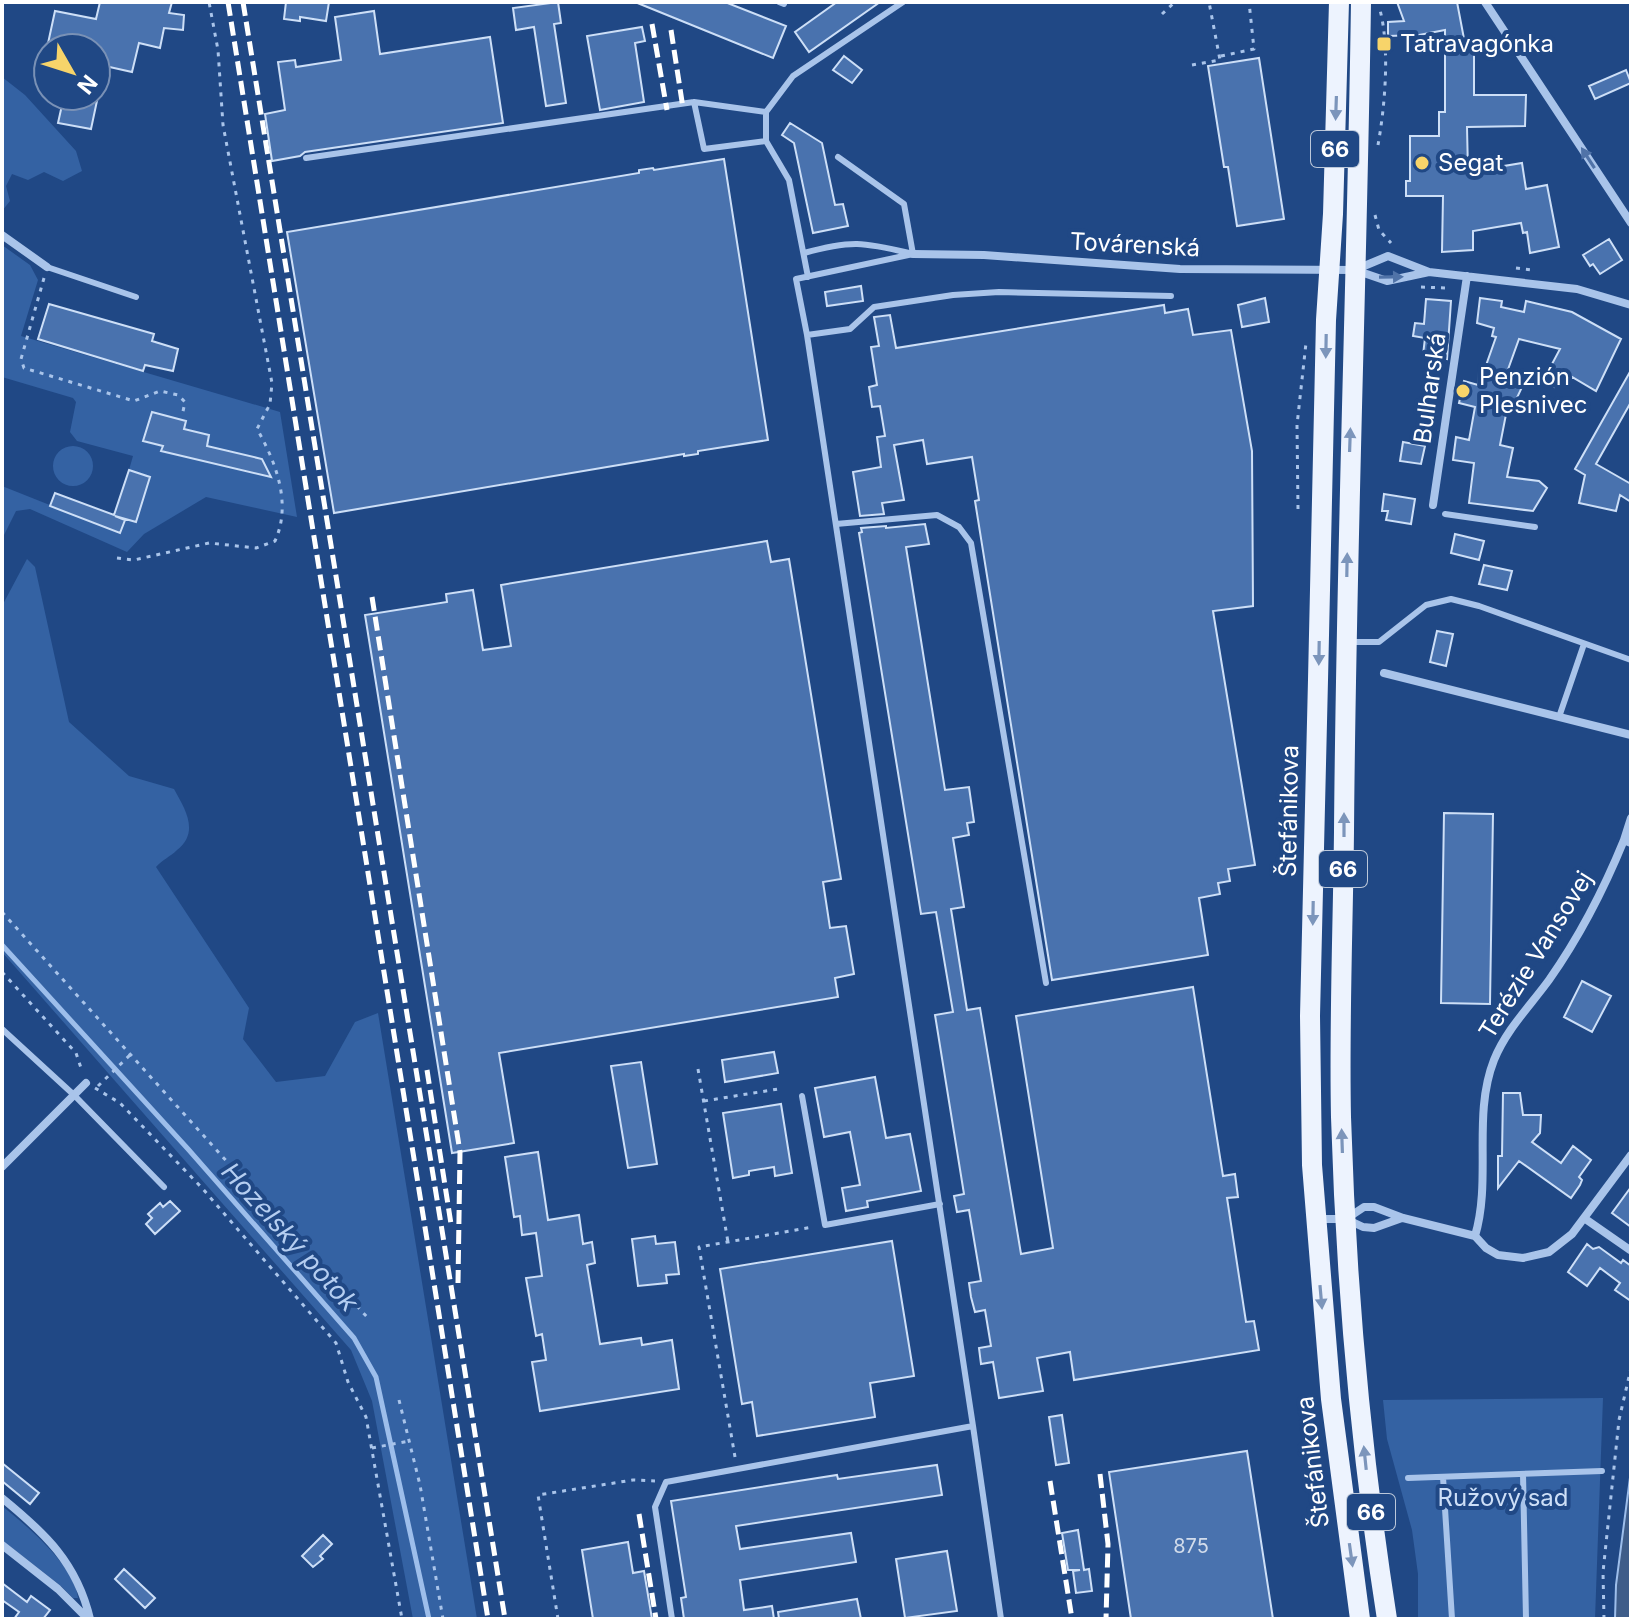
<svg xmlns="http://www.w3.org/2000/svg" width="1633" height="1621" viewBox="0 0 1633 1621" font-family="Inter,sans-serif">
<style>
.green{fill:#3462a3}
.water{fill:#3f5d89;stroke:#9dbeeb;stroke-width:2}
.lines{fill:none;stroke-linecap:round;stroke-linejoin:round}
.stream{stroke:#9dbeeb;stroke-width:5}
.building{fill:#4972ae;stroke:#cddff7;stroke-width:2}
.path{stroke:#a9c4ea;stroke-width:3;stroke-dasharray:4 6;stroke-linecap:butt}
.lane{stroke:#a9c4ea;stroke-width:6}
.street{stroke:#a9c4ea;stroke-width:8}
.primary{stroke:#edf3fe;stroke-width:20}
.rail{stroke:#fff;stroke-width:5;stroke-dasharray:14 6;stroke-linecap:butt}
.oneway{fill:#7c95bb}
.oneway2{fill:#5073a8}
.poi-dot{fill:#f7d46a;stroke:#204885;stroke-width:3}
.labels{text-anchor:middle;stroke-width:8;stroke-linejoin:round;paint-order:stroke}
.number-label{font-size:20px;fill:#d2dceb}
.shield{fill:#204885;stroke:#bcc8da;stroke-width:2}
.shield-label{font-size:22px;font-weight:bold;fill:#fff}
.poi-label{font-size:24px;fill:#fff;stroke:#204885;text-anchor:start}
.street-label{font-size:24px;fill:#fff;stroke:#204885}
.park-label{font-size:24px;fill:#cddff7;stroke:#204885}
.water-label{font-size:26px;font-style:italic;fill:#b5cef1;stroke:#204885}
</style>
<rect width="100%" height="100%" fill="#204885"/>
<path class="green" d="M2,77L25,95L76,151L82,171L63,181L44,172L28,180L12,174L6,186L10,201L2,211Z
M2,245L30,265L38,280L21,336L280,412L297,517L206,497L144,534L127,552L30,509L16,511L2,539V486L120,533L125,519L136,522L150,477L129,470L133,456L77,441L70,432L76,402L73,398L2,377Z
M53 466a20 20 0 1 1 40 0a20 20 0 1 1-40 0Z
M27,559L35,567L69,722L129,776L174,789C185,809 200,832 177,850C170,857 163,859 156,867L249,1008L243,1039L276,1082L325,1076L355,1022L378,1013L477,1619H413L372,1401L351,1350L2,952V606Z
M1603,1398L1595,1619H1418V1574L1412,1530L1387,1439L1383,1400Z
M2,1506C26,1525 75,1566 78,1598H73L61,1586L2,1540Z"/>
<path class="water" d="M1631,1470V1619H1615L1616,1585Z"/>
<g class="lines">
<path class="stream" d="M2,945L188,1149L354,1338L376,1377L429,1619"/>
</g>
<path class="building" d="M100,2H172L169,13L184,15L183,30L164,28L160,48L139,43L132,72L96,64V48H47L55,11L96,19Z
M286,2H329L326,21L300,17V21L284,19Z
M558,2L561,23L554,24L566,103L546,106L534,27L516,30L513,8Z
M635,2H725L786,26L773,58Z
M837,2H880L809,52L795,32Z
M1397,2H1457L1465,44H1474V95H1526L1525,126L1467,127L1468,172L1522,163L1526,189L1547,185L1559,247L1530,253L1527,232L1523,233L1521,223L1473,231V250L1442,252L1443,196H1406V181H1410V136H1439V112H1445V30L1419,35L1388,36V22L1404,21Z
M374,11L380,54L490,37L503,123L305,152L300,156L272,161L265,114L285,110L278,62L295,60L296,67L341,60L335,17Z
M642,27L645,41L635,43L644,102L600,110L587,36Z
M844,56L862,70L852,83L833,70Z
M1259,58L1284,219L1237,226L1228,167H1224L1208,66Z
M1626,70L1631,83L1595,99L1589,86Z
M64,96H98L91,129L58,123Z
M790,123L822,143L835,205L843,204L848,226L813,233L794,143L782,135Z
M724,159L768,440L698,451V454L684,456V454L334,513L287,232L639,173V170L653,168L654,170Z
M1609,239L1622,260L1600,274L1593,264L1590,266L1583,255Z
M861,286L863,301L827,306L825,292Z
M1265,298L1269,322L1242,327L1238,305Z
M1480,298L1502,301L1501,307L1524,312L1526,301L1572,312L1621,339L1596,391L1572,377L1568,385L1558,379L1554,387L1543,381L1560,349L1519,339L1506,375L1523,385L1515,402L1509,399L1500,445L1513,448L1507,477L1539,481L1547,488L1533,511L1469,503L1474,463L1453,460L1456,437L1469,440L1475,407L1459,403L1464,381L1478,385L1479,371H1484L1496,337L1492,336L1494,328L1477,323Z
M1426,299L1451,301L1447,359L1423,355L1425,338L1413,336L1415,323L1424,324Z
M49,304L154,334L152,341L178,349L173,371L145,365L143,371L38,339Z
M1164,305L1165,313L1188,309L1193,335L1231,330L1252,451L1253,606L1213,611L1255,865L1228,869L1230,881L1218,883L1220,894L1199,898L1208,955L1052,980L975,501L979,500L972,457L927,464L923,440L894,445L904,500L882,503L884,514L860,516L853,472L881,467L877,437L885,436L880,406L872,407L869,387L877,385L871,347L879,346L874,317L890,315L896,348Z
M1631,370V402L1596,464L1631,484V502L1620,495L1616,511L1579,503L1585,475L1575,469Z
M152,412L186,421L184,429L209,435L207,446L262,459L271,477L161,451L163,446L143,441Z
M1403,442L1425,446L1421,464L1400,461Z
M129,470L150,477L136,522L115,516L125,520L120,533L50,506L55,493L114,515Z
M1384,494L1415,499L1411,524L1386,520L1388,511H1382Z
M925,524L929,544L906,547L945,790L969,787L974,822L967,823L969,835L953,838L964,907L951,909L967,1010L980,1008L1021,1254L1053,1248L1016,1016L1193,987L1223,1176L1235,1174L1238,1197L1227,1198L1246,1322L1254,1321L1259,1350L1074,1380L1070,1352L1037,1358L1043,1391L999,1398L993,1362L981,1364L979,1348L991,1346L985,1310L975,1312L971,1297L969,1283L981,1281L969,1210L957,1212L954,1196L964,1194L935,1015L953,1012L936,912L921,914L859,533L862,532L861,528L886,526V528Z
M1455,534L1484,541L1479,560L1451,553Z
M767,541L771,562L789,559L841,879L823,882L830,928L846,926L854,974L835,978L838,997L499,1053L514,1143L452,1153L365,615L447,602L446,594L473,590L483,650L511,646L501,585Z
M1484,565L1512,571L1507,590L1479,584Z
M1437,631L1453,634L1446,666L1430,662Z
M1444,813L1493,814L1490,1004L1441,1003Z
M1582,981L1611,996L1592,1032L1564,1017Z
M774,1052L778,1073L725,1082L722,1060Z
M641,1062L657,1164L628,1168L611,1066Z
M875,1077L886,1138L910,1134L921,1191L867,1201L868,1207L846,1211L842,1188L860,1185L850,1132L824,1137L815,1088Z
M1503,1093H1520L1523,1115H1541L1540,1133L1532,1142L1561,1163L1573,1146L1591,1160L1579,1177L1582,1180L1580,1185L1571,1198L1519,1161L1498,1188V1156H1502Z
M781,1104L792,1173L775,1176L774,1167L749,1171V1175L733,1178L723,1113Z
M538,1152L548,1220L579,1215L583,1244L592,1242L595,1263L587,1265L600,1344L641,1338L642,1345L672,1340L679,1389L540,1411L532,1362L546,1360L542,1334L536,1336L526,1278L542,1276L536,1233L522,1235L520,1216L514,1217L505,1157Z
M1631,1187V1227L1612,1213Z
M170,1201L180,1211L155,1234L146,1224L152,1218L148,1214L160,1203L163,1207Z
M655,1236L656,1244L675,1242L679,1274L666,1275L667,1283L638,1286L632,1239Z
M892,1241L914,1376L870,1383L875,1417L757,1436L752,1402L742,1404L720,1269Z
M1587,1244L1593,1249L1599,1247L1621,1263L1623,1260L1631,1266V1301L1615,1290L1620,1283L1600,1268L1587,1286L1568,1272Z
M1062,1415L1069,1463L1056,1465L1049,1417Z
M1247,1451L1273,1619H1131L1109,1472Z
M2,1463L39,1493L30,1504L2,1481Z
M937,1465L942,1495L736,1526L740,1549L851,1533L856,1562L740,1580L744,1610L772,1606L774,1619H684L681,1598L686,1597L671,1501L837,1475L838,1479Z
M1078,1530L1084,1570L1089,1569L1092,1591L1076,1593L1073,1571L1080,1570H1068L1062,1533Z
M323,1535L332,1544L320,1556L323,1559L313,1567L302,1556Z
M628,1542L633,1573L644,1571L652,1619H593L582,1550Z
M947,1551L957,1611L905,1618L896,1559Z
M124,1569L155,1598L145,1608L115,1579Z
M2,1583L27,1602L31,1596L50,1610L43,1619H14L19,1612L2,1600Z
M857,1599L861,1619H779L778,1612Z"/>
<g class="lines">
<path class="path" d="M1162,14L1175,2
M1221,56L1254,49L1249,2
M1192,65L1220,60L1209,2
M1378,145C1385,106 1390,48 1380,10
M1375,215L1379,230L1391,243
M1516,268L1533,270
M44,278L21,359L24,368L134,401L160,391L178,395L185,402L182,416
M1421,287L1446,288
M1298,509L1297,425L1306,343
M117,558L134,560L209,543L256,548L275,541C292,504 276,462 257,429L270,404L272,383L223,125L218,50L209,2
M2,912L367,1317
M2,972L76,1053L82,1071
M698,1069L728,1242
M98,1086L130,1055
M95,1088L120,1103L202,1188L336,1343L348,1382L366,1417L402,1619
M704,1101L778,1089
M399,1400L420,1485L443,1619
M372,1448L409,1441
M735,1457L699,1247L813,1227
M558,1619L538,1495L633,1480L655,1481
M1604,1619L1603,1572L1619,1420L1631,1368"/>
<path class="lane" d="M779,2L784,4
M694,102L704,149L766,141
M838,157L904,204L913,254
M306,158L694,102L766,112
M804,253C851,240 863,242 909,253
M913,254L796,279L807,335L973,1426
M47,267L136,297
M808,277L789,180L766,141V112L793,76L903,2
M807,335L850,329L874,307L953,295L999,292L1171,296
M1445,514L1535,527
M836,524L937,515L959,527L971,543L1046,983
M1349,642H1379L1426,605L1451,599L1479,606L1631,660
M1559,717L1584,644
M2,1029L74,1095L164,1187
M802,1096L825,1225L940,1204
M1523,1474L1526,1619
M1443,1477L1452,1619
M1408,1478L1602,1471
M672,1619L655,1507L666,1482L973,1426L1001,1619"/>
<path class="street" d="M1485,2L1631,223
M2,235L47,267
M913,254L984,255L1180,269L1355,270L1387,281L1429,272
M1357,269L1388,256L1429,272L1577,289L1631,305
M1433,505L1467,276
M1384,673L1631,735
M1624,840L1631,818
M2,1167L86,1083
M1584,1218L1630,1250
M1315,1219H1346L1363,1227L1374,1228L1402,1218
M1346,1219L1364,1207H1374L1403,1218L1475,1236L1486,1248L1498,1255L1523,1258L1549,1252L1572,1234L1631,1155
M1475,1236C1492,1179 1472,1116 1494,1060C1506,1030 1530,1006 1549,980C1580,936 1604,889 1624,840L1631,843
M2,1498C45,1533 77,1563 90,1619
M2,1545L58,1589L88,1619"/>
<path class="primary" d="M1339,2L1333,214L1326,320L1318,680L1310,1016L1312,1165L1331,1399L1360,1619
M1361,2C1357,279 1346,555 1344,832C1343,927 1339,1022 1341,1117C1346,1285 1361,1453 1387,1619"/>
<path class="rail" d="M228,2L488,1619
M243,2L505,1619
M652,24L667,110
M671,30L683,108
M372,597L460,1152L458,1283
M427,1070L451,1224
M1100,1474L1108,1544L1106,1619
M1050,1481L1072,1619
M639,1514L656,1619"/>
</g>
<defs><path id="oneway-solid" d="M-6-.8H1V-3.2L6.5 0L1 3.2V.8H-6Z" transform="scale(2)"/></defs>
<g class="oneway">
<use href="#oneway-solid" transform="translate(1336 108) rotate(92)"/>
<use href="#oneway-solid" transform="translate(1326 346) rotate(91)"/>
<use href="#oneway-solid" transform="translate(1350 440) rotate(-88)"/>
<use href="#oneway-solid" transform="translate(1347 565) rotate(-89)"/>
<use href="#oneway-solid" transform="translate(1319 653) rotate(91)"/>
<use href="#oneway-solid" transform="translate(1344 825) rotate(-90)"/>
<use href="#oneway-solid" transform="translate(1313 913) rotate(91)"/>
<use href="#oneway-solid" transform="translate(1342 1141) rotate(-92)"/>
<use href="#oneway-solid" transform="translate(1321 1297) rotate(85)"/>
<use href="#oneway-solid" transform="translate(1365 1458) rotate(-96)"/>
<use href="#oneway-solid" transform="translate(1351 1555) rotate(82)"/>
</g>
<g class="oneway2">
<use href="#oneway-solid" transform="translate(1588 158) rotate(-123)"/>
<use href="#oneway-solid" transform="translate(1391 277) rotate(-1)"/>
</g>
<g class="poi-dot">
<rect x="1376" y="36" width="16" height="16" rx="4"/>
<circle cx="1422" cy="163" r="8"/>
<circle cx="1463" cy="391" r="8"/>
</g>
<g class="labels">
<g class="number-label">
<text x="1191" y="1553">875</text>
</g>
<g class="shield">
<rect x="1311" y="131" width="48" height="36" rx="6"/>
<rect x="1319" y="851" width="48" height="36" rx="6"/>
<rect x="1347" y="1494" width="48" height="36" rx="6"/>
</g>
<g class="shield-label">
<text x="1335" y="157">66</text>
<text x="1343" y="877">66</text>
<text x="1371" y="1520">66</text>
</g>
<g class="poi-label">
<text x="1400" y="52">Tatravagónka</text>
<text x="1438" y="171">Segat</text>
<text x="1479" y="385">Penzión<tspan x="1479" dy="28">Plesnivec</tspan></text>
</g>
<g class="street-label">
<text transform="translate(1135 245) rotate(3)" y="8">Továrenská</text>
<text transform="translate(1430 388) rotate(-82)" y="8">Bulharská</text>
<text transform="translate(1289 811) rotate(-89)" y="8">Štefánikova</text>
<text transform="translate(1536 955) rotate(-58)" y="8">Terézie Vansovej</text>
<text transform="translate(1313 1462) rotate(-97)" y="8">Štefánikova</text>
</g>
<g class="park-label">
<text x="1503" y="1506">Ružový sad</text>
</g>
<g class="water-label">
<text transform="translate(290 1237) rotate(48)" y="9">Hozelský potok</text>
</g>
</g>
<rect width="1633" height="1621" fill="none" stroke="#ffffff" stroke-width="8"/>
<g transform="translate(72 72) rotate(129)"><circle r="38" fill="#204885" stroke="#7991b6" stroke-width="2"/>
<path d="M0-6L14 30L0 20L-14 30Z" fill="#f7d46a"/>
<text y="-12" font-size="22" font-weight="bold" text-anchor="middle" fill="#ffffff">N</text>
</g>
</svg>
